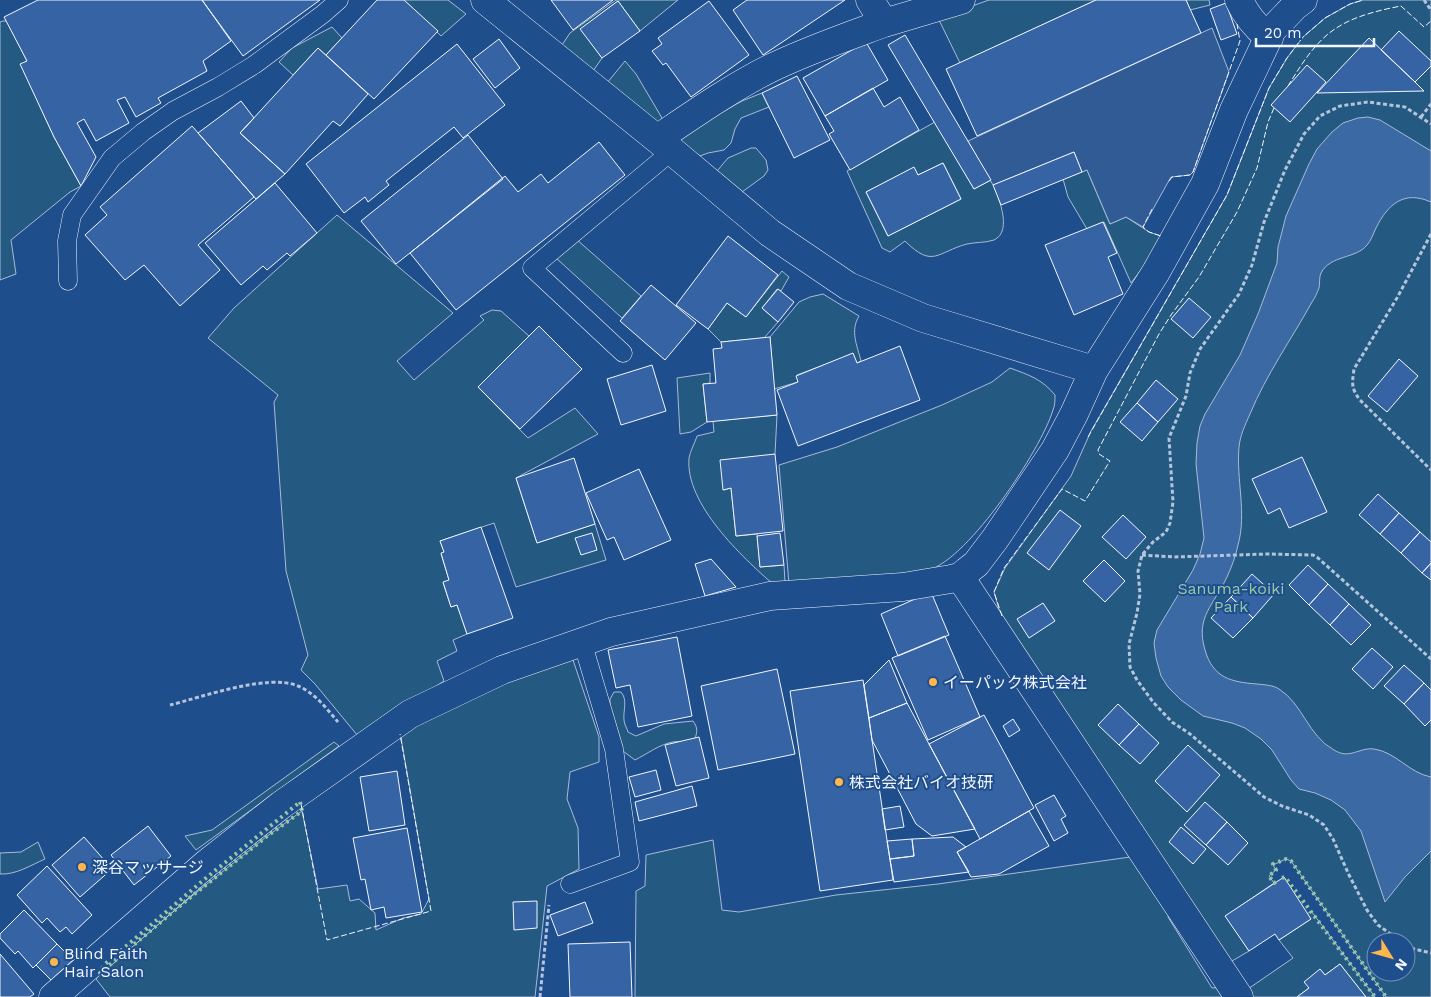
<svg xmlns="http://www.w3.org/2000/svg" width="1431" height="997" viewBox="0 0 1431 997" font-family="'Work Sans','Noto Sans JP',sans-serif">
<style>
.green{fill:#245a82;stroke:#a8bbd7;fill-rule:evenodd}
.parking{fill:#305b95;stroke:#a8bbd7}
.water{fill:#3b69a3;stroke:#a8bbd7}
.building{fill:#3563a3;stroke:#f2f6ff}
.lines{fill:none;stroke-linecap:round;stroke-linejoin:round}
.lane-casing{stroke:#f2f6ff;stroke-width:19}
.street-casing{stroke:#f2f6ff;stroke-width:29}
.path{stroke:#b3c4dc;stroke-width:3;stroke-dasharray:4 2.5;stroke-linecap:butt}
.lane{stroke:#1f4e8c;stroke-width:18}
.street{stroke:#1f4e8c;stroke-width:28}
.hedge{stroke:#97c8a6;stroke-width:4;stroke-dasharray:2.5 4;stroke-linecap:butt}
.fence{stroke:#f2f6ff;stroke-width:1;stroke-dasharray:6 2.5;stroke-linecap:butt}
.poi-dot{fill:#ffb74d;stroke:#1f4e8c;stroke-width:2}
.labels{text-anchor:middle;stroke-width:4;stroke-linejoin:round;paint-order:stroke}
.park-label{font-size:16px;fill:#97c8a6;stroke:#1f4e8c}
.poi-label{font-size:16px;fill:#f2f6ff;stroke:#1f4e8c;text-anchor:start}
</style>
<rect width="100%" height="100%" fill="#1f4e8c"/>
<path class="green" d="M404,0H448L466,14L441,36Z
M616,0H678L640,31L618,1L581,29L602,58L593,71L562,45L570,33Z
M989,0H1096L960,63L938,18Z
M1186,0H1209L1210,5L1190,10Z
M1363,0H1431V997H1386L1291,861L1286,859L1273,865L1276,870L1269,876L1274,883L1226,916L1249,951L1227,964L1181,891L1168,917L1212,988L1225,987L1245,997H635L636,891L645,886L646,855L713,840L722,910L739,912L836,895L938,884L1130,857H1162L1124,799L1116,798L1000,613L994,592L1005,568L1071,476L1091,431L1227,195L1269,88L1287,58L1303,37L1325,18L1350,4ZM1376,942H1406V972H1376Z
M3,21H7L27,61L21,64L54,137L81,186L70,192L11,240L16,274L0,280V22Z
M332,27L342,38L326,55L318,48L293,75L279,62L292,48Z
M625,61L636,74L662,118L658,125L607,83Z
M762,93L769,107L741,118L735,129L731,143L724,150L708,153L697,157L674,139L742,101Z
M935,122L974,189L991,180C997,193 1014,231 994,240C985,243 976,242 967,244C937,252 933,269 905,241L890,252L882,248L847,171ZM943,163L961,199L888,236L866,192L914,168L918,175Z
M751,148H756L766,160L768,170L764,176L742,192L717,171L728,158Z
M1087,170L1110,224L1126,217L1149,232L1161,236L1147,262L1131,283L1104,222L1087,229L1068,197L1063,179Z
M337,215L453,313L397,361L414,380L484,320L480,316L492,310L501,311L529,336L478,387L528,438L575,408L598,434L516,478L537,543L595,524L606,560L516,587L494,523L440,541L444,552L441,554L449,580L443,583L451,607L457,605L467,634L453,640L457,651L437,661L444,681L358,736L315,684L301,670L308,655L286,571L274,402L278,395L208,338L234,308Z
M576,239L641,296L622,318L556,258Z
M782,271L789,277L781,291L777,289L762,308L778,322L764,338L721,342L708,329L727,303L746,317Z
M823,294L859,316C850,331 857,345 861,361L857,363L853,354L797,375L798,382L774,389L770,337L799,302L810,297Z
M1010,368C1029,375 1042,379 1055,395C1055,400 1055,406 1053,410C1041,450 969,558 929,570C920,573 909,573 899,575C863,580 826,582 789,584L779,465L837,447L942,405L992,382Z
M710,373V383L703,384L707,422L691,432L680,434L677,378Z
M777,415L775,454L724,490L731,488L736,536L757,534L760,567L784,565L785,582L774,585C742,557 685,504 689,458C690,451 695,443 697,436L714,432L713,421Z
M572,657L599,737V762L570,772L567,799L578,828L579,869L547,886L535,997H110L96,979L100,973L187,900L266,837L302,811L318,889L347,885L350,901L359,899L375,913L376,930L403,918L421,914L429,899L400,732L440,708Z
M614,692H621C628,700 623,710 624,720C624,724 627,728 628,732L636,736L664,724L693,721C699,729 697,734 693,743C685,745 680,740 673,742C660,744 647,754 635,760L623,751L610,710V699Z
M334,742L339,746L196,850L185,836L212,830Z
M38,842L45,859C31,865 16,875 0,874V853L21,852Z
M1311,911L1315,916L1375,997H1366L1340,964L1325,975L1320,969L1309,988L1297,997H1250L1245,991L1293,958L1279,940L1311,919L1307,914Z"/>
<path class="parking" d="M1212,28L1229,72L1193,172L1190,175L1171,177L1143,227L1126,217L1110,224L1087,170L1082,172L1074,152L993,185L968,141Z"/>
<path class="water" d="M1368,117L1380,120L1431,151V202C1404,190 1388,204 1376,228C1373,234 1371,241 1367,245C1356,259 1330,255 1321,273C1319,277 1320,283 1319,288C1317,293 1315,298 1312,302C1291,340 1266,375 1250,414C1245,425 1240,436 1239,447C1236,479 1247,513 1238,545C1236,556 1231,568 1227,577C1214,605 1195,617 1205,650C1213,678 1231,682 1257,684C1265,685 1273,685 1279,689C1303,704 1308,736 1334,750C1350,760 1359,747 1374,749C1396,752 1409,773 1431,777V851L1405,877L1385,902L1361,831L1345,810L1331,800L1315,793L1299,789L1291,780L1272,750L1261,739L1245,728L1232,723L1203,716L1181,700L1168,687L1161,676L1156,658L1154,643L1157,630L1193,570L1200,554L1204,538L1196,464L1197,443L1200,426L1205,414L1240,355L1258,314L1277,263L1278,247L1286,216L1309,164L1317,149L1332,132L1343,123L1358,118Z"/>
<path class="building" d="M38,0H202L231,41L203,61L207,71L158,98L161,103L136,117L125,97L117,100L129,123L96,141L84,119L77,123L96,157L81,186L54,137L20,64L27,61L4,17Z
M202,0H320L243,56Z
M377,0H404L438,31L374,99L326,55Z
M551,0H613L573,30Z
M747,0H845L763,55L733,10Z
M1096,0H1186L1201,33L977,136L946,69Z
M618,1L640,31L602,58L580,29Z
M709,1L749,55L691,97L666,63L663,65L652,51L662,44L658,38Z
M1226,3L1237,34L1221,40L1210,9Z
M1399,31L1431,61V66L1415,82L1381,50Z
M905,35L991,180L974,189L888,45Z
M1369,38L1415,82L1424,91L1317,93Z
M499,39L520,68L495,88L473,59Z
M866,42L888,80L825,116L803,78Z
M457,44L505,105L463,138L454,127L386,181L389,185L368,202L365,197L344,213L306,164Z
M318,48L368,94L340,126L333,121L285,174L240,133Z
M1307,65L1326,82L1290,122L1271,105Z
M797,76L830,140L794,158L762,93Z
M873,88L884,107L900,97L919,130L850,170L829,134L834,131L825,116Z
M241,101L254,118L240,133L285,174L256,199L198,133Z
M192,126L254,197L198,245L220,270L180,306L144,265L125,280L85,235L107,215L100,207Z
M468,135L503,179L396,264L361,221Z
M599,142L625,175L456,310L410,253L505,176L518,192L541,174L548,183Z
M1074,152L1082,172L1001,205L993,185Z
M943,163L961,199L888,236L866,192L914,167L918,175Z
M275,183L317,233L290,256L287,253L267,270L263,266L241,285L205,243Z
M1103,222L1117,253L1108,257L1123,294L1074,315L1045,245Z
M728,236L778,275L746,317L727,303L708,329L676,305Z
M651,285L696,323L665,360L620,321Z
M778,289L794,302L778,322L762,308Z
M1189,298L1211,317L1193,338L1171,319Z
M539,326L582,369L520,429L478,387Z
M770,337L777,415L707,422L703,384L716,383L713,349L722,348L721,342Z
M900,346L920,400L798,446L777,390L798,382L796,376L853,353L857,363Z
M1399,359L1418,376L1387,412L1368,396Z
M652,365L666,411L621,425L607,379Z
M1156,380L1178,399L1158,422L1137,403Z
M1137,403L1158,422L1142,441L1120,422Z
M775,454L783,531L736,536L731,488L723,490L720,460Z
M1302,457L1327,512L1289,528L1280,508L1268,514L1252,479Z
M574,458L595,524L537,543L516,478Z
M639,469L671,540L624,560L614,537L607,540L586,493Z
M1378,494L1399,513L1380,534L1359,515Z
M1060,510L1081,526L1049,570L1027,553Z
M1399,513L1420,532L1401,553L1380,534Z
M1123,515L1146,537L1126,559L1102,537Z
M481,527L513,618L467,634L457,605L451,607L443,582L449,580L441,553L444,552L440,541Z
M1420,532L1431,542V563L1422,573L1401,553Z
M592,533L597,550L581,555L575,538Z
M780,533L784,565L760,567L757,536Z
M711,559L736,587L705,596L695,564Z
M1104,560L1125,581L1105,602L1083,581Z
M1431,563V580L1422,573Z
M1308,565L1328,584L1309,605L1289,585Z
M1252,574L1274,594L1253,618L1231,597Z
M1328,584L1349,604L1330,625L1309,605Z
M931,592L949,635L898,656L881,614Z
M1231,597L1253,618L1233,638L1211,618Z
M1043,603L1055,621L1029,638L1017,619Z
M1349,604L1371,625L1351,645L1330,625Z
M945,636L980,717L928,740L892,658Z
M677,637L692,716L638,727L630,685L616,688L608,650Z
M1372,648L1393,667L1373,689L1352,669Z
M889,660L907,703L869,718L864,685Z
M1404,665L1424,683L1404,704L1384,686Z
M777,669L795,754L718,770L701,686Z
M863,680L893,880L820,891L790,691Z
M1424,683L1431,690V720L1425,726L1404,704Z
M907,703L929,744L975,829L932,836L916,824L872,740L869,718Z
M1118,704L1139,724L1119,745L1098,725Z
M984,715L1034,808L980,839L929,744Z
M1013,719L1020,730L1009,737L1003,726Z
M1139,724L1159,743L1140,764L1119,745Z
M699,737L709,778L676,786L665,745Z
M1188,745L1220,775L1187,812L1155,781Z
M656,770L661,790L635,797L629,777Z
M397,771L405,825L369,831L360,777Z
M692,786L697,806L639,821L635,802Z
M1054,795L1066,816L1061,819L1068,833L1054,841L1035,805Z
M1205,802L1227,822L1206,845L1184,825Z
M900,806L904,827L885,830L882,809Z
M1029,811L1049,846L999,874L971,877L957,852Z
M1227,822L1248,843L1228,865L1206,845Z
M148,826L171,856L134,885L111,855Z
M1181,827L1206,849L1193,864L1169,842Z
M407,828L422,912L386,918L384,907L371,910L365,879L361,880L353,838Z
M84,837L112,869L80,897L52,865Z
M953,837L966,847L957,852L969,872L894,882L890,859L914,856L912,839Z
M912,839L914,856L890,859L887,841Z
M47,866L92,915L72,934L66,927L60,932L47,918L42,923L17,895Z
M1284,877L1311,919L1279,940L1275,934L1249,951L1225,916Z
M537,901V928L514,930L513,902Z
M585,902L593,923L558,936L550,915Z
M24,910L57,944L33,968L18,951L15,954L0,938V934Z
M630,942L632,997H570L568,944Z
M57,944L73,960L51,980L36,965Z
M0,954L34,994L30,997H0Z
M1340,964L1366,997H1297L1309,988L1304,982L1320,969L1325,975Z"/>
<g class="lines">
<g class="lane-casing">
<path id="lane" d="M68,281L67,241L72,215L112,158L143,132L173,111L218,87L254,65L323,14L339,0
M623,353L532,268L672,151
M570,884L630,862L614,749L582,641"/>
</g>
<g class="street-casing">
<path id="street" d="M485,0L672,151L770,233L848,286L923,318L1094,370
M1239,0C1246,16 1256,27 1269,38
M884,23L961,0
M657,139C694,114 731,88 771,68C808,50 846,37 884,23L870,0
M960,577L1239,997
M53,997L206,864L281,805L410,714L502,670L611,632L770,596L903,587L951,579L960,577L967,571L976,564L995,539L1055,450L1074,414L1094,370L1156,272L1205,184L1234,110L1272,30L1295,6L1303,0"/>
</g>
<path class="path" d="M1424,0L1431,10
M1421,117L1431,104
M1431,234L1397,298L1354,369C1352,384 1351,388 1360,400L1431,470
M1142,555L1174,557L1267,554L1313,555L1318,558L1431,659
M170,705C202,697 269,673 298,686C315,693 327,709 338,722
M1402,942L1378,925L1367,910L1349,875L1333,839L1324,825L1309,815L1282,806L1264,797L1190,734L1172,722L1153,702L1137,680L1130,667L1129,644L1137,613L1140,594L1138,571L1142,555L1153,542L1166,532L1170,523L1173,502L1169,438L1186,396L1190,373L1200,349L1239,294L1252,265L1264,222L1285,170L1304,134L1320,116L1340,106L1368,102L1405,107L1431,124
M1406,944L1414,949L1431,953
M540,997L549,905"/>
<use href="#lane" class="lane"/>
<use href="#street" class="street"/>
<path class="hedge" d="M300,802L302,811L266,837L187,900L100,973L104,965L206,878Z
M1282,878L1285,877L1375,997
M1276,882L1274,883L1269,876L1276,870L1273,864L1286,859L1291,861L1386,997"/>
<path class="fence" d="M1288,86C1301,65 1316,40 1338,27C1355,16 1380,10 1401,6L1424,27L1431,21
M1169,181L1172,177L1190,175L1193,172L1240,41L1237,24
M1152,209L1143,227L1149,232L1161,236
M1088,437L1227,195L1269,88L1287,58L1303,37L1325,18L1350,4L1363,0
M1002,616L994,592L1004,568L1062,489L1085,501L1110,461L1099,454L1098,450L1159,334L1171,315L1199,277L1237,212L1257,168L1268,122L1274,108
M301,804L327,940L431,911L400,734"/>
</g>
<g class="poi-dot">
<circle cx="933" cy="682" r="5"/>
<circle cx="839" cy="782" r="5"/>
<circle cx="82" cy="867" r="5"/>
<circle cx="54" cy="962" r="5"/>
</g>
<g class="labels">
<g class="park-label">
<text x="1231" y="594">Sanuma-koiki<tspan x="1231" dy="18">Park</tspan></text>
</g>
<g class="poi-label">
<text x="943" y="688">イーパック株式会社</text>
<text x="849" y="788">株式会社バイオ技研</text>
<text x="92" y="873">深谷マッサージ</text>
<text x="64" y="959">Blind Faith<tspan x="64" dy="18">Hair Salon</tspan></text>
</g>
</g>
<g transform="translate(1391 957) rotate(127)"><circle r="24" fill="#1f4e8c" stroke="#7391ba"/>
<path d="M0-4L9 19L0 12L-9 19Z" fill="#ffb74d"/>
<text y="-8" font-size="14" font-weight="bold" text-anchor="middle" fill="#f2f6ff">N</text>
</g>
<path d="M1256 38v8h118v-8" fill="none" stroke="#f2f6ff" stroke-width="2.5"/>
<text x="1264" y="38" font-size="15" fill="#f2f6ff" stroke="#1f4e8c" stroke-width="4" paint-order="stroke">20 m</text>
</svg>
